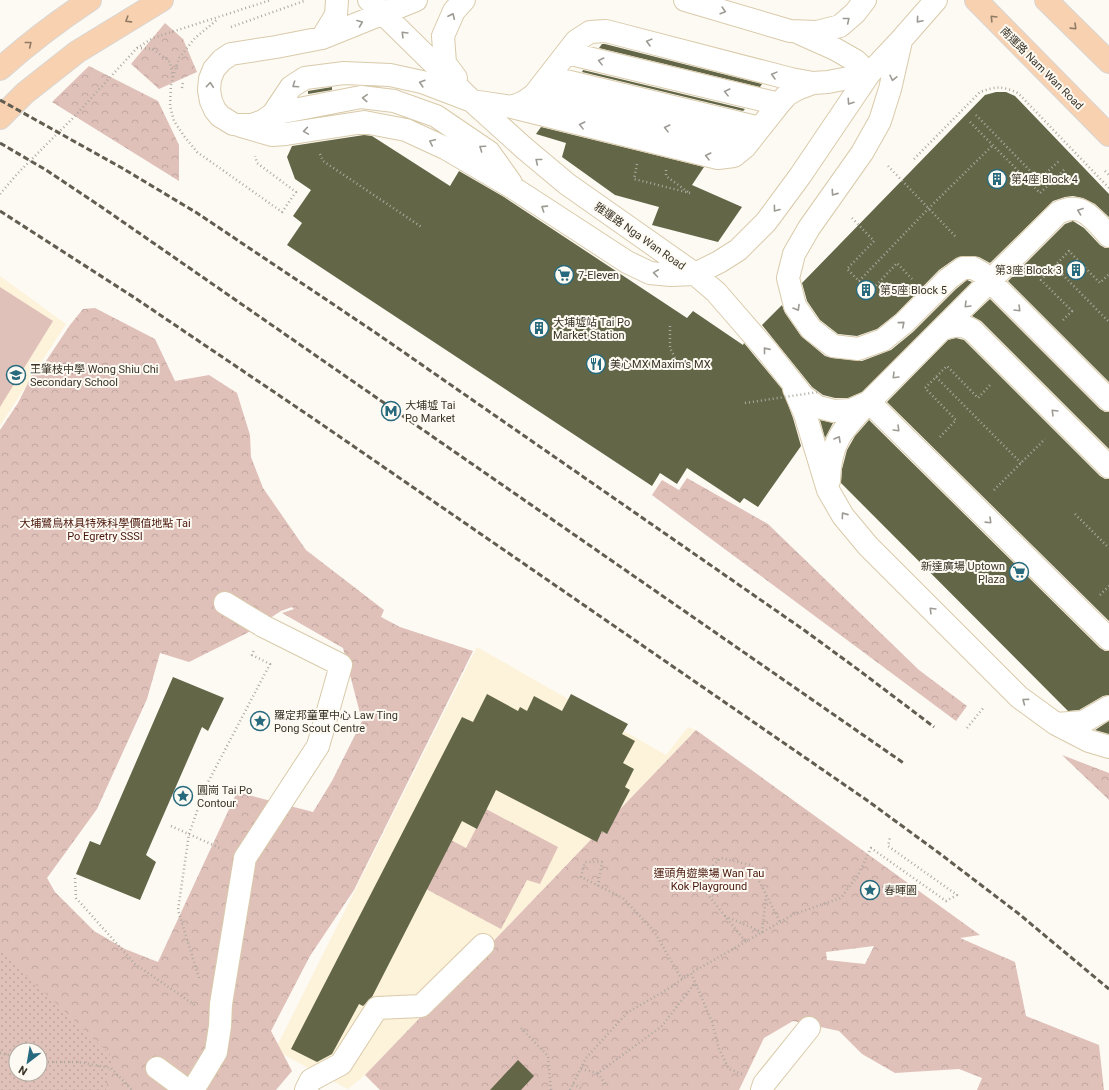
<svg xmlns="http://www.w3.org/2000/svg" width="1109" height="1090" viewBox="0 0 1109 1090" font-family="Roboto,'Noto Sans TC',sans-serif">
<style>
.built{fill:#fdf2da}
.grass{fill:#dfc1ba}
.forest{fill:url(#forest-crowns);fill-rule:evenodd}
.garden{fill:url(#garden-dots);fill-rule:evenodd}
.building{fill:#636748}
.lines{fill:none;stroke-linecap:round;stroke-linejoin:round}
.minor-casing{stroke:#d9caaa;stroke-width:24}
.major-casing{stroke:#d8d6d4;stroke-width:24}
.path{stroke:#ada99f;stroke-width:2.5;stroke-dasharray:1 3;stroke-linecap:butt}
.minor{stroke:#fff;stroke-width:22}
.major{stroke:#f8d1b0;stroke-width:22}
.rail{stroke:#625d51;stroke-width:3;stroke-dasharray:6 3;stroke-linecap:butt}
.path-bridge{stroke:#ada99f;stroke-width:2.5;stroke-dasharray:1 3;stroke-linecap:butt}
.oneway{stroke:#9c9a93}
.oneway2{stroke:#907b65}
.labels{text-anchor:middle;stroke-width:4;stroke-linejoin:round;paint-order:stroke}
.street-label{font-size:11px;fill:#3a3427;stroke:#fdfaf3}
.poi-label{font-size:11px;fill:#3a3427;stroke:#fdfaf3;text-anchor:start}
.park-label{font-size:11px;fill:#4a160b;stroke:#fdfaf3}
</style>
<defs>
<pattern id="forest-crowns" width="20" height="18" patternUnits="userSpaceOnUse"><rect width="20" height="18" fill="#dfc1ba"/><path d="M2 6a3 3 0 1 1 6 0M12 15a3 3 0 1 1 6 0" fill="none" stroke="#c0a6a0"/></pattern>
<pattern id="garden-dots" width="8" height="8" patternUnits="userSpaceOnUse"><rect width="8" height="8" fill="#dfc1ba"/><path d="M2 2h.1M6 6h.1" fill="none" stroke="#c0a6a0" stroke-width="1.8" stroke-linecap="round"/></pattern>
</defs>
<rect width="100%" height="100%" fill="#fdfaf3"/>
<path class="built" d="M0,276L66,324L0,426Z
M477,647L666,755L688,727L696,730L365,1075L348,1089L275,1050Z"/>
<path class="grass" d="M0,287L53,321L0,407Z"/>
<path class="forest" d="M165,23L183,39L197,72L159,89L131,64Z
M89,66L158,101L179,145V181L52,102Z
M95,308L155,339L175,381L209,375L237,393L250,435L251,457L263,488L306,550L384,610L381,617L400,627L473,651L354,890L310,956L271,1031L292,1071L276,1090H0V430L18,403L35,369L44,364L70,325L83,309ZM292,607L294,609L282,613L343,648L362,721L332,781L313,812L237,792L158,962L125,949L94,931L55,892L47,878L97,809L147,699L160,653L189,662L247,633L281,611ZM16,1050H40V1074H16Z
M687,478L768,524L919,670L967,706L956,721L652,495L662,480L679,490Z
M696,730L980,935L960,938L1015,962L1026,1016L1099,1045L1104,1090H977L982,1078L959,1069L895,1073L862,1054L839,1031L793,1021L764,1038L739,1090H380L365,1075ZM874,946L865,964L827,960L826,952Z
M1062,755L1109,773V800Z
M486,809L558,847L540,884L527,880L501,929L426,889L451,840L466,848Z"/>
<path class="garden" d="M0,945L23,972L112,1056L106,1090H0ZM16,1050H40V1074H16Z"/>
<path class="building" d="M602,44H605L762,84L760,87L599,48Z
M583,70L745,109L743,111L582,72Z
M332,87V90L308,94V91Z
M996,92H1006L1015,96L1109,194V217L1095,204L1083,198L1073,196L1065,197L1053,201L990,263L979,257L973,256H963L956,258L939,270L896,314L877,329L857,336L838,334L820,320L807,301L802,283L985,95Z
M541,127L704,167L692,185L742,207L718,242L652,225L659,207L615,195L562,157L566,143L536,134Z
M364,135L372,136L450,186L459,171L504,197L687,318L693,311L743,345L744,343L782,389L793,418L801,446L758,507L744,498L740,503L687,468L677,484L660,473L652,486L287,245L302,223L293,216L311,190L295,179L287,157L292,146Z
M1073,221L1084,228L1100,245L1105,248H1109V382L1008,281L1065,224Z
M967,280L972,282L862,392L848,398H835L823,395L812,387L762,325L782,305L785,313L801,336L825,356L832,358L862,361L891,350L913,332L956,289Z
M990,299L1100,409L1105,412H1109V449L981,321L972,316Z
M956,338L964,340L1100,476L1105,479H1109V621L887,402L948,340Z
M820,420L833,423L825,438Z
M869,420L1100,648L1105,651H1109V695L1103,696L1079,710L1068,711L841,483L842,469L847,450L855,436Z
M173,677L224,698L208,731L202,727L146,855L156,862L140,900L76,874L90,841L100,845Z
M487,694L518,711L520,707L527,711L534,696L562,711L571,694L628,724L622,734L635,741L623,763L634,769L625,787L630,790L607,834L602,831L597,842L496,790L477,829L462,821L372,997L363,1006L359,1004L332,1054L317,1062L291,1049L462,717L473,722Z
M1109,721V734L1095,730Z
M518,1060L534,1076L521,1090H490Z"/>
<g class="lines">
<g class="minor-casing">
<path id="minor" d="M369,0L472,101L524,148L567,184L695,274L716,292L768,352L803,396L818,407L834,411L851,410L869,402
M416,0L322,38L276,47L231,54L222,60L214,69L210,79L209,90L211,101L215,110L220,116L233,124L239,125H252L263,121L273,114L291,87L305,78L344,73L390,75L422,82L472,101L512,107L718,158L734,156L745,147L779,104L787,95L797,89L813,83L828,82L869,74
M685,0L790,31L817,32L840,26L855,13L865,0
M799,33L835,49L856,61L869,74
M322,38L336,15L337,0
M901,41L890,89L880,121L862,153L809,228L794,254L788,278L795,306L811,329L833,346L858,349L883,340L904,323L948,279L963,268H973L982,273L1109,400
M567,53L779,104
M549,77L760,128
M456,78L445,63L443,36L454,11L464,0
M534,95L745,147
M512,107L524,102L534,95L576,41L590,32L606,31L791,79L813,83
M273,114L361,97L394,101L436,116L489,152L511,183
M241,126L272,135L286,134L364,122L406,130L445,148L515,189L627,262L650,273L671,275L695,274L719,262L738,250L766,222L800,176L869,74L901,40L936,0
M943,329C954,325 962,324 972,330L1109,467
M794,389L805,414L828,490L843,516L868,546L1019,697L1056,724L1089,741L1109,747
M869,402L1109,639
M829,481C830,441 843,429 869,402L1058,213C1082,200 1094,220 1109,236
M1056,724L1083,722L1109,707
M157,1068L187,1090
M193,1090L216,1052L220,1026L221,1004L245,858L318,746L341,665L263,626L225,603
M306,1090L311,1080L341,1064L377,1008L421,1006L483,945
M762,1090L764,1084L809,1028"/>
</g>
<g class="major-casing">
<path id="major" d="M976,0L1109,135
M1046,0L1109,62
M0,69C28,44 58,21 90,0
M0,118L25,93L77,52L162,0"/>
</g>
<path class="path" d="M231,27L304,1
M137,48L153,49L170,62L173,79L171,85L170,106L174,121L184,136L197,152L282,212L296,192L257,163L255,156
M173,77L179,58L195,38L218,19
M182,88L183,82
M976,115L1039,180L1059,161
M970,122L1040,193L1066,168
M320,154L323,161L423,228
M914,159L980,92C997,86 1002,86 1018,93L1109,188
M637,164L634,179L690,193
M888,166L956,237
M666,170V176L688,192
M1105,171L1109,175
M0,194L18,173L72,119L137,48L153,38L271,0
M852,218L874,241L847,269L870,292L897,263L912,279
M1054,266L1109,322
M859,281L929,208L993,145
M1063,320L1072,311L1041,280L1069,251L1100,283L1109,274
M670,326V348L676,360
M936,377L1021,463
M940,437L956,420L925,388L947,366L978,398L991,384
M994,490L1045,439
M1075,514L1109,548
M1100,595L1109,586
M967,728L984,707
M171,826L222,849
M75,878L76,898L135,964L196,1006
M598,886L602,862H585L581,877L623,898L654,931L682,980
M725,916L762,932L766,896
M745,941L705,891L707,871L721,858L751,865L780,922
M199,978L178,910L189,834L206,786L270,664L252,655L254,650
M521,1028L548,1056L551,1090
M0,1053L16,1057
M40,1062H78L111,1068L132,1090
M581,1069L598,1073L662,1026L695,983
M598,1073L606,1085
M742,1074L729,1069L719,1049L712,1022L691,973L794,914L841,898L858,875L871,848L946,901L957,895L888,846L890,837
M573,1084L581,1088
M570,1090L586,1058L627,1013L671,987L691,973"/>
<use href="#minor" class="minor"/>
<use href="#major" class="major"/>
<path class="rail" d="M0,100L122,168L197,213L376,333L804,630L860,671L934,727
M0,143L46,170L100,206L905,764
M0,211L135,298L314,419L868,801L939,853L1019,914L1109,989"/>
<path class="path-bridge" d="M745,403L818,392"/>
</g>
<defs><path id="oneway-chevron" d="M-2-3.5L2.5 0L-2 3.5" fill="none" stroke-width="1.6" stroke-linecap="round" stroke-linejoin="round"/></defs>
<g class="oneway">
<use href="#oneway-chevron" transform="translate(723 11) rotate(16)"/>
<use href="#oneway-chevron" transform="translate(452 16) rotate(-65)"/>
<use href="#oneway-chevron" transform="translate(847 20) rotate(-39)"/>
<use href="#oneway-chevron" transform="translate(919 20) rotate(131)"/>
<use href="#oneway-chevron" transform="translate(360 23) rotate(-21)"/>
<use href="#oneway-chevron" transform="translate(404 34) rotate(-135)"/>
<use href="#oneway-chevron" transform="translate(649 42) rotate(-165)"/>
<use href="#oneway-chevron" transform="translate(601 61) rotate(-166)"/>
<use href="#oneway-chevron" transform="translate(774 75) rotate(-165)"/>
<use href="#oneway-chevron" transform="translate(893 78) rotate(103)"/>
<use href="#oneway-chevron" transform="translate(422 83) rotate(-163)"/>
<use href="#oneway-chevron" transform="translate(210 85) rotate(-85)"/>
<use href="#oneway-chevron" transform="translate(295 85) rotate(146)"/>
<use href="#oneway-chevron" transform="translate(727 92) rotate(-166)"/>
<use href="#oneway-chevron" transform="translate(365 98) rotate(-177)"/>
<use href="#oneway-chevron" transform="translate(850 102) rotate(124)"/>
<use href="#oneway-chevron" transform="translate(582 125) rotate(-166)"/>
<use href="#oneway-chevron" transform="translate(667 128) rotate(-166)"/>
<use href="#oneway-chevron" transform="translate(306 131) rotate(171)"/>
<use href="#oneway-chevron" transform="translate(432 142) rotate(-155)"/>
<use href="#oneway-chevron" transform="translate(482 148) rotate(-145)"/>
<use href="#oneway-chevron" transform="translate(708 156) rotate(-166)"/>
<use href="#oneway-chevron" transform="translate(538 161) rotate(-141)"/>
<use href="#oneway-chevron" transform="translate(834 193) rotate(125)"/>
<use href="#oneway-chevron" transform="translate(544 208) rotate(-147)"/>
<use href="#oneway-chevron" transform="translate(776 209) rotate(127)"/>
<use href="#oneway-chevron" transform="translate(1080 211) rotate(-160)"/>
<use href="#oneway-chevron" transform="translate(656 273) rotate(-172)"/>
<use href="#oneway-chevron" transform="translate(967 305) rotate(135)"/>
<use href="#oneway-chevron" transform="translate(797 308) rotate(60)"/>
<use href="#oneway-chevron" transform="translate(1018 309) rotate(45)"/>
<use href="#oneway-chevron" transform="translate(902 324) rotate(-41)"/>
<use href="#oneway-chevron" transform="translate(766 350) rotate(-129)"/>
<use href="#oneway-chevron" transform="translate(895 376) rotate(135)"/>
<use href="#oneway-chevron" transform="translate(1054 412) rotate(-135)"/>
<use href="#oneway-chevron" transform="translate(897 429) rotate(45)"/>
<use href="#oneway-chevron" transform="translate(838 439) rotate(-60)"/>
<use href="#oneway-chevron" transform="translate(844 515) rotate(-125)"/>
<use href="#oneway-chevron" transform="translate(989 521) rotate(44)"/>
<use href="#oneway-chevron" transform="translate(932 610) rotate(-135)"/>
<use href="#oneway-chevron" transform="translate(1025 701) rotate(-143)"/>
</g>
<g class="oneway2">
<use href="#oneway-chevron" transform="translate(993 18) rotate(-134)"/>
<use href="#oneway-chevron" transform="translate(128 20) rotate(148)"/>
<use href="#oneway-chevron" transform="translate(1074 27) rotate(44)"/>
<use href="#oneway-chevron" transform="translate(29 44) rotate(-39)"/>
</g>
<defs>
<g id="building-ring" transform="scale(1)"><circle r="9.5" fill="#fdfaf3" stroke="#286a7d" stroke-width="1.5"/><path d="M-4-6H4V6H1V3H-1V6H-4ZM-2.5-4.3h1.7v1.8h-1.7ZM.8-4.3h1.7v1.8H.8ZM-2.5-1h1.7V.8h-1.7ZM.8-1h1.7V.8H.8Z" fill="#286a7d"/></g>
<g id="supermarket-ring" transform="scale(1)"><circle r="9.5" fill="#fdfaf3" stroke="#286a7d" stroke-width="1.5"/><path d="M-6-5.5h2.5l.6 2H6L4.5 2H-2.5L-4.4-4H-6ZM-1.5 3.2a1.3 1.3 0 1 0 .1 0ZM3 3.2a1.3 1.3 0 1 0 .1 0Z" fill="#286a7d"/></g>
<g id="restaurant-ring" transform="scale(1)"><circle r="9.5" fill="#fdfaf3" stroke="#286a7d" stroke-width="1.5"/><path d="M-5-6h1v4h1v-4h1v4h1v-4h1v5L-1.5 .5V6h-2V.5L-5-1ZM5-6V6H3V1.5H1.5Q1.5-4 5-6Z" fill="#286a7d"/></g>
<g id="school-ring" transform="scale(1)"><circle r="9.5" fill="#fdfaf3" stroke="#286a7d" stroke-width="1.5"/><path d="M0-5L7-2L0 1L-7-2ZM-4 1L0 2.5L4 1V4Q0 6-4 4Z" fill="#286a7d"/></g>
<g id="metro-ring" transform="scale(1)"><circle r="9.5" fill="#fdfaf3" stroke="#286a7d" stroke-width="1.5"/><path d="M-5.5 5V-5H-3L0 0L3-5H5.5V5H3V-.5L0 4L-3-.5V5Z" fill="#286a7d"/></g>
<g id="sight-ring" transform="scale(1)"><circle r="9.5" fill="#fdfaf3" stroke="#286a7d" stroke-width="1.5"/><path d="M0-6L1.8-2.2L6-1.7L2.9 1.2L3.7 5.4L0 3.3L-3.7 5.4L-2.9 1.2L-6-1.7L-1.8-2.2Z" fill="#286a7d"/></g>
</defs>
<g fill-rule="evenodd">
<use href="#building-ring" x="997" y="179"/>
<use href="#building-ring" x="1076" y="270"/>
<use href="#supermarket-ring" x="564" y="275"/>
<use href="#building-ring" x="866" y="290"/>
<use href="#building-ring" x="539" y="328"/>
<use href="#restaurant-ring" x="596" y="364"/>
<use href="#school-ring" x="16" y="375"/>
<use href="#metro-ring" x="391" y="411"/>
<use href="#supermarket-ring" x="1019" y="572"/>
<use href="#sight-ring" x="260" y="721"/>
<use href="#sight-ring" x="183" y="796"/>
<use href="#sight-ring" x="870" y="890"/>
</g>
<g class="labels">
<g class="street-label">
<text transform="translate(1042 68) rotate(45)" y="4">南運路 Nam Wan Road</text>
<text transform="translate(640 236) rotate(35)" y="4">雅運路 Nga Wan Road</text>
</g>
<g class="poi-label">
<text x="1011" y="183">第4座 Block 4</text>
<text x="1062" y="274" text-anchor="end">第3座 Block 3</text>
<text x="578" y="279">7-Eleven</text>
<text x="880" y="294">第5座 Block 5</text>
<text x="553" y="326">大埔墟站 Tai Po<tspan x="553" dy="13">Market Station</tspan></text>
<text x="610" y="368">美心MX Maxim's MX</text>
<text x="30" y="373">王肇枝中學 Wong Shiu Chi<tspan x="30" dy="13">Secondary School</tspan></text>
<text x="405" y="409">大埔墟 Tai<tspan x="405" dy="13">Po Market</tspan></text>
<text x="1005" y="570" text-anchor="end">新達廣場 Uptown<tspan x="1005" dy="13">Plaza</tspan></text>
<text x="274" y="719">羅定邦童軍中心 Law Ting<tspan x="274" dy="13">Pong Scout Centre</tspan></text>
<text x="197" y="794">圓崗 Tai Po<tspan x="197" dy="13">Contour</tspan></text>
<text x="884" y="894">春暉園</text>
</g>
<g class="park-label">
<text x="105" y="527">大埔鷺鳥林具特殊科學價值地點 Tai<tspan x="105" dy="13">Po Egretry SSSI</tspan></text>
<text x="709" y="877">運頭角遊樂場 Wan Tau<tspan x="709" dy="13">Kok Playground</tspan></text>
</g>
</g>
<g transform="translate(28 1062) rotate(211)"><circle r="19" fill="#fdfaf3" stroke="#afaba1"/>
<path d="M0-3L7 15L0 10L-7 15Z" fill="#286a7d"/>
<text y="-6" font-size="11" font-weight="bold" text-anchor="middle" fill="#3a3427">N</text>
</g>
</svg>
